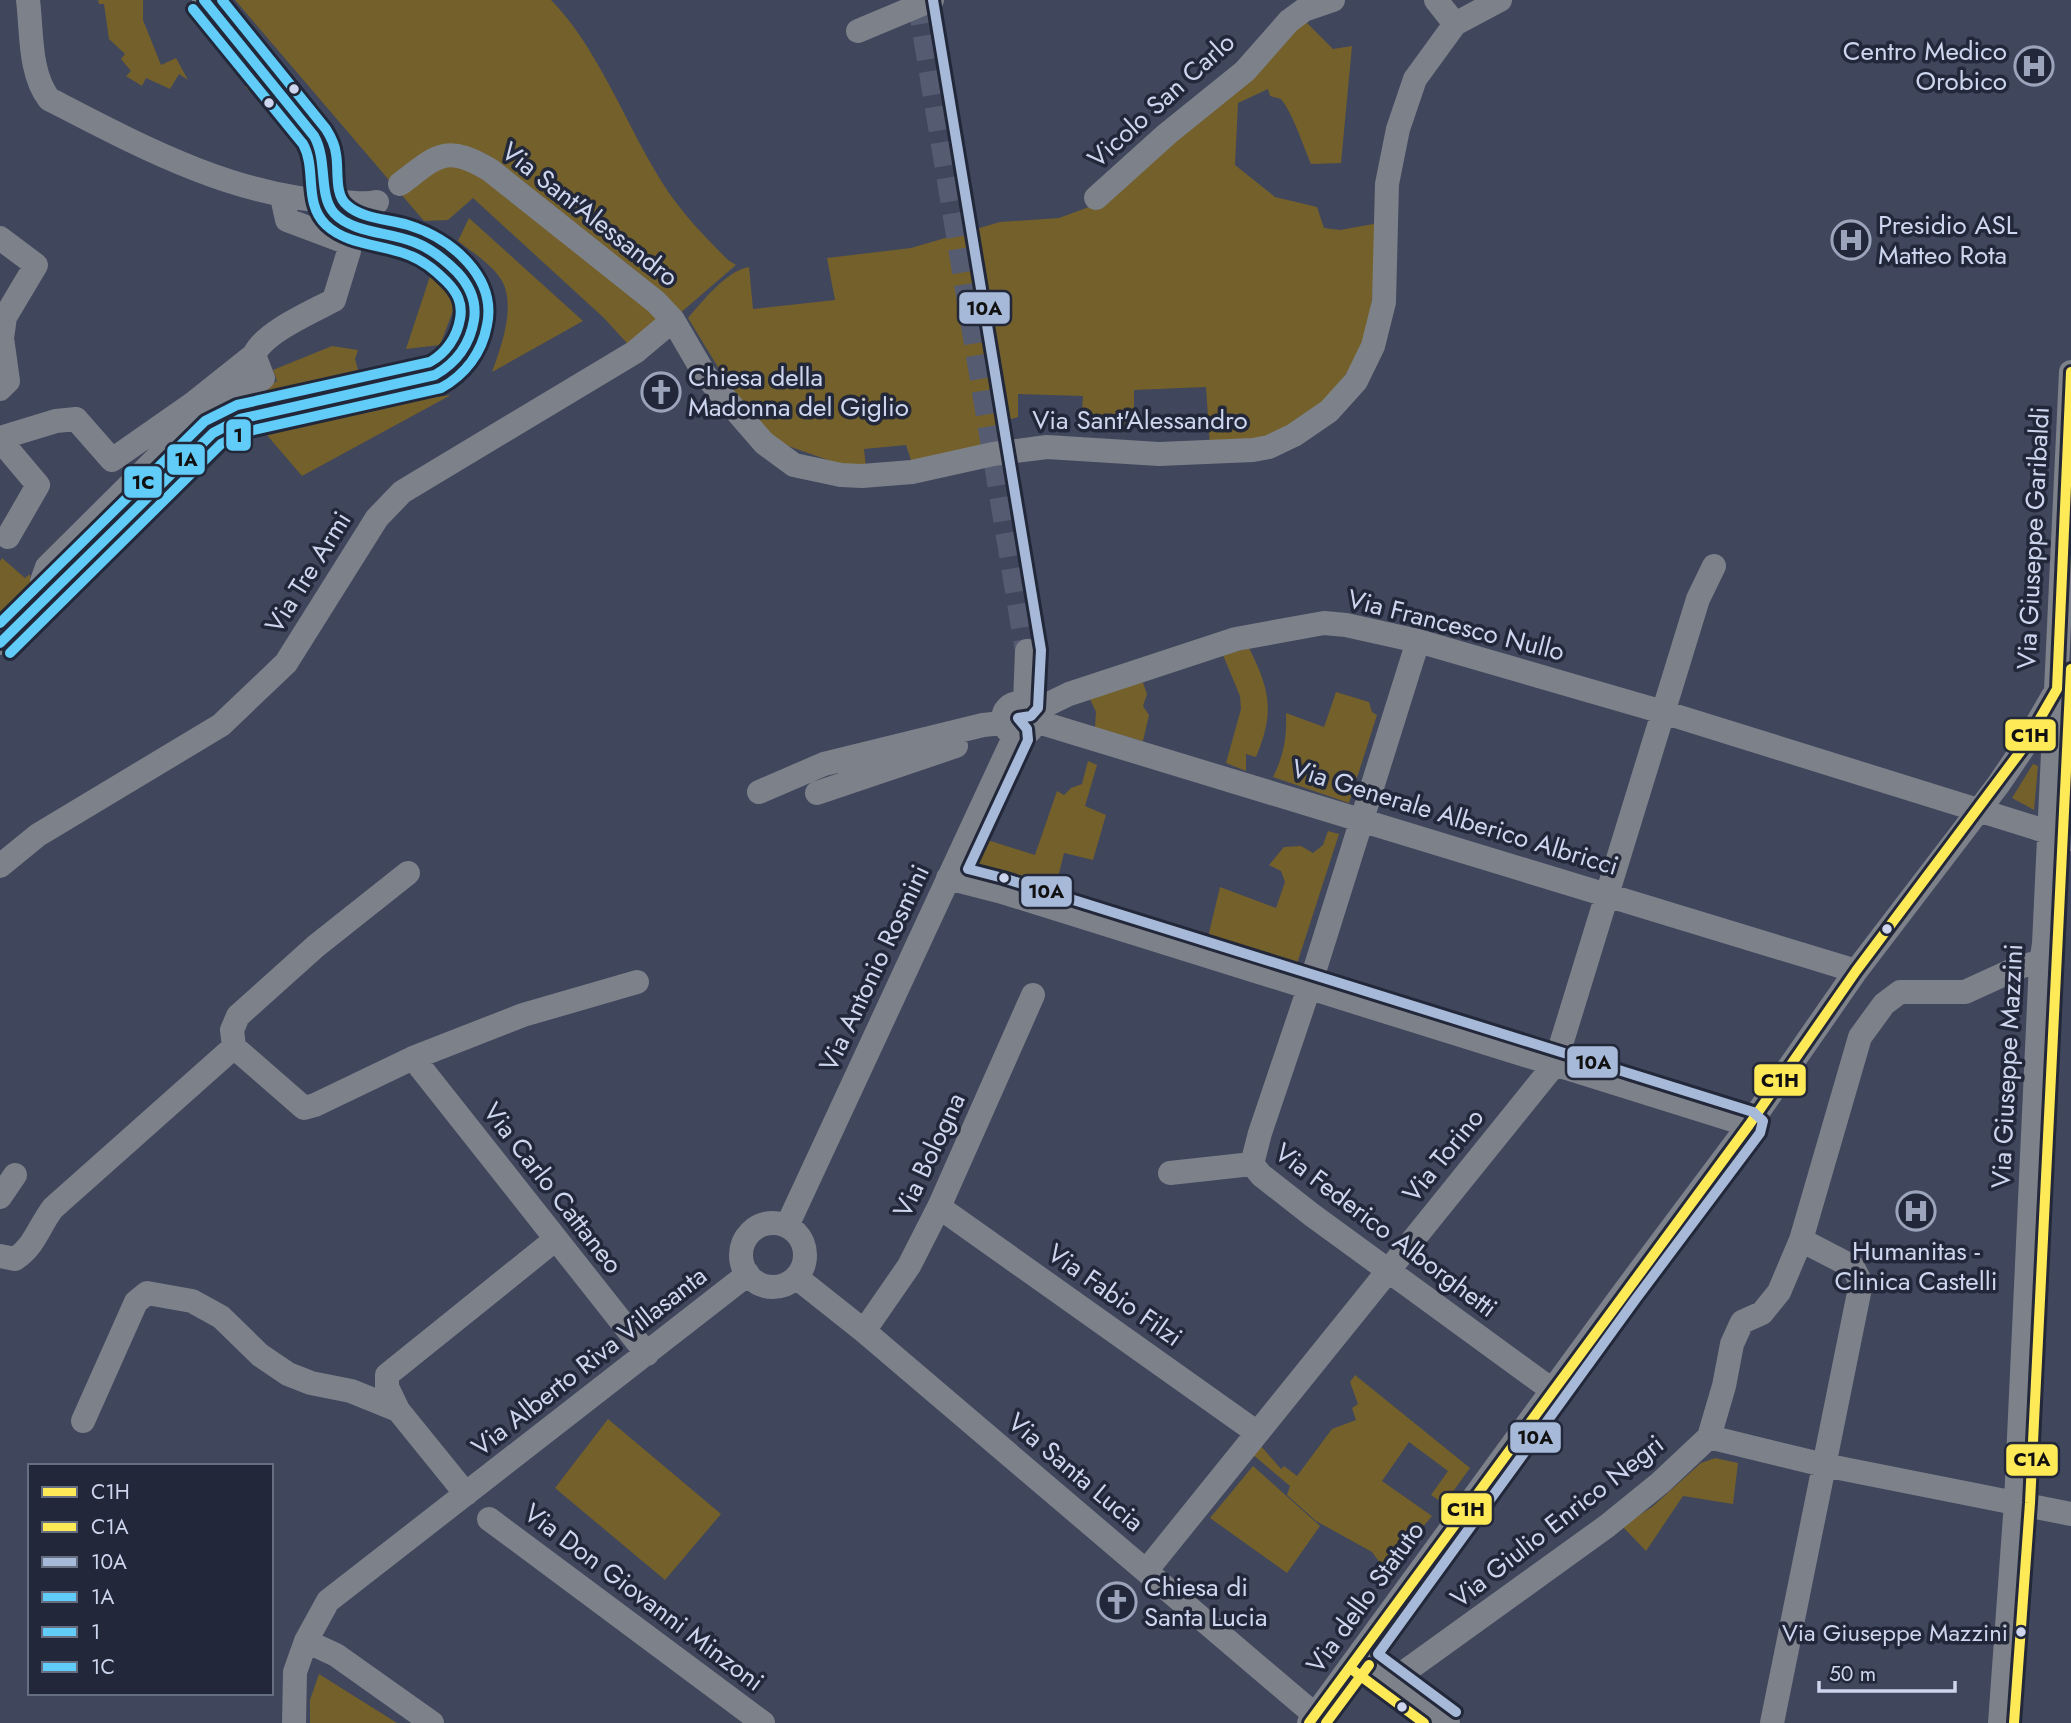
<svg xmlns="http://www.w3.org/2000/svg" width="2071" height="1723" viewBox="0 0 2071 1723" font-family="Jost,sans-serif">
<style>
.green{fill:#73602b}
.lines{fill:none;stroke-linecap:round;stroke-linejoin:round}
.minor-tunnel{stroke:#555c72;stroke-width:24;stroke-dasharray:24 12;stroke-linecap:butt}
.minor{stroke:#7d818a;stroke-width:24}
.bus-1-casing{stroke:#22283a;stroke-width:16}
.bus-2-casing{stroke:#22283a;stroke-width:16}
.bus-3-casing{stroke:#22283a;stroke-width:16}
.bus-4-casing{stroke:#22283a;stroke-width:16}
.bus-5-casing{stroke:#22283a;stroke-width:16}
.bus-6-casing{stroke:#22283a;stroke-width:16}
.bus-1{stroke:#feea57;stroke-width:10}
.bus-2{stroke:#feea57;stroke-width:10}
.bus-3{stroke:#a7b9d8;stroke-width:10}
.bus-4{stroke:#60ccf7;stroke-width:10}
.bus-5{stroke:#60ccf7;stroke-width:10}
.bus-6{stroke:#60ccf7;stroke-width:10}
.bus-dot{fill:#cdd6ee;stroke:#22283a;stroke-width:2.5}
.labels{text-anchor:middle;stroke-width:7;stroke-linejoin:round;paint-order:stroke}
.bus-label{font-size:24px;fill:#cdd6ee;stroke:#22283a;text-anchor:end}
.poi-label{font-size:26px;fill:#cdd6ee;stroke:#22283a;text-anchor:start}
.street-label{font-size:26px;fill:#cdd6ee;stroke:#22283a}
.line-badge{stroke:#22283a;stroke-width:2.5}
.pale-badge-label{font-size:19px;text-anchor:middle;font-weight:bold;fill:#111}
</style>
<rect width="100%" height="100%" fill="#40465c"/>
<path class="green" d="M98,0H143V20L161,65L176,58L188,80L179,74L170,89L146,78L142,86L126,76L131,71L121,59L125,54L109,39L104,4H99Z
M219,0H224L288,78L285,81Z
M235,0H551C594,43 623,116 654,169C675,206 699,231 728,260L736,265L635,352L604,318L473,198L448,220L424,221Z
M1301,17L1333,49L1352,46L1341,163L1311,164C1303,145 1293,114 1281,99L1270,96L1268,89L1238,103L1235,165L1275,197L1317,207L1324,228L1340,230L1379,223L1368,341L1332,395L1288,425L1257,443L1210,447L1206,387L1134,390V427L1081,426L1083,396L1018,394V417L1008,420L1011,441L912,463L906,445L864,449L866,467L842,465L777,442L727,382L688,318C702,302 727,270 749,267L753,309L835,300L827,258L911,248L1000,222L1059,218L1097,204Z
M256,78L293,128L292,130L245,87Z
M469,218L583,321L492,372C501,348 516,306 502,281C493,265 472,252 458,241Z
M431,273L458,298L440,345L406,349Z
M332,346L358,350L355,359L360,377L265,398L262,391L277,381L273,370Z
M451,395L302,476L266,434L420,399Z
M2,558L25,578L30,574L31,590L0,621V561Z
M1249,648C1270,690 1275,712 1256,757L1246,754V771L1226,763L1241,709L1240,696L1223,655Z
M1142,680L1147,694L1143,706L1149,715L1143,741L1095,728L1096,712L1089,697Z
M1336,692L1369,702L1372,712L1377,715L1349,803L1273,777C1284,755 1287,737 1286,713L1324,727Z
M1088,761L1097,765L1085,806L1106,815L1093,860L1064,853L1052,902L956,875L978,837L1035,855L1057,791L1064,795L1071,788L1082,784Z
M2033,764L2038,766L2034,810L2012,798Z
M1328,831L1339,834L1295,970L1209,942V933L1220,887L1276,908L1285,882L1281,871L1269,865L1284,847L1301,846L1313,853L1323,845Z
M1355,1375L1470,1468L1444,1504L1431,1495L1448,1471L1409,1442L1382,1481L1432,1516L1386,1571L1372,1552L1316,1521L1287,1495L1290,1486L1252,1454L1261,1446L1281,1469L1284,1466L1297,1476L1332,1429L1356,1420L1352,1408L1358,1404L1350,1382Z
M608,1419L721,1514L665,1580L555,1488Z
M1715,1458L1738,1463L1733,1504L1683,1496L1646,1551L1622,1526L1652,1507L1701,1463Z
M1253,1466L1320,1526L1287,1573L1210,1518Z
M319,1674L397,1723H310V1700Z"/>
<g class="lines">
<path class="minor-tunnel" d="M919,0L1027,651"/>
<path class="minor" d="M28,0C32,32 29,73 49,99C140,146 235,198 340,202C352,202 365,205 377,202
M1436,0L1455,24
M858,31L932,0
M400,184C437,156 445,143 490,170L656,302L673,320L705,375L764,443L794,465L841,475L862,476L912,472L993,454L1047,447L1159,454L1253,450L1269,447L1294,435L1329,411L1356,381L1373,346L1384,302L1387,184L1398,129L1415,79L1455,24L1500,0
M1096,198L1167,134L1245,71L1289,21L1304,10L1333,0
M0,238L36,265L5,317L2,338L8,381L0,389
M254,355C264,332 312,312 334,300L349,251V246L343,241L287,220L282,197
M0,438L56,421L76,419L112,460L195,402L254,355L263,378L187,428L47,567L42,581L45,596
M0,440L38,485L8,537
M0,643L213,433L240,419L435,375C462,364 483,322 472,293C465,276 442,258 427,248C401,232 357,233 336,215C320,200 327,172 322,153C320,146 317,140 313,134L204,0
M1003 719a16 16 0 1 1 32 0a16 16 0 1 1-32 0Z
M1025,703L1027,651
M1034,711L1069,694L1236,639L1324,623L1346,625L1418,641L1663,712L2071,839
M1035,721L1856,971
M759,792L824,764L983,725L1003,723
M817,793L956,746
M0,866L38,835L221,725L286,663L377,518L402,492L635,352L673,320
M408,873L316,946L238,1016L232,1030L234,1047L304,1108L315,1105L413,1058L647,1354
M948,878L999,891L1749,1125
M413,1058L523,1015L637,982
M1252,1164L1260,1133L1309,988L1418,641
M1170,1173L1252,1164L1261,1175L1312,1215L1552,1390
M0,1197L15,1175
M939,1207L1256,1432
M741 1255a32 32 0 1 1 64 0a32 32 0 1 1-64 0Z
M787,1226L1015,735
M0,1256L15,1259C35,1246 39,1226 53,1208L234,1047
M796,1277L864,1331L1315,1715
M864,1331L909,1266L939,1207L1033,995
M398,1410L387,1387V1375L546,1247
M83,1421L136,1302L147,1293L192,1301L221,1317L260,1355L288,1374L311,1383L351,1391L398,1410L466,1494
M1709,1437L1824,1465L2071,1514
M489,1519L763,1723
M1146,1571L1555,1064L1698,599L1714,566
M306,1641L336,1655L432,1723
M1358,1657L1448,1723
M1392,1681L1607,1526L1660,1483L1709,1437L1724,1386L1732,1344L1742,1322L1762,1313L1779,1292L1801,1240L1860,1037L1884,1004L1900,992H1965L2022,966L2041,962
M294,1723L295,1672L306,1641L328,1601L748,1274
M1309,1723L1624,1292L1749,1125L1856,971L1998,785L2023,748L2053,696
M1772,1723L1861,1283L1853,1267L1801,1240
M2000,1723L2016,1502L2041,962L2044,944L2071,372"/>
<g class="bus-1-casing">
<path id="bus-1" d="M1309,1723L1749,1125L1856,971L2023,748L2057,689L2071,372"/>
</g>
<g class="bus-2-casing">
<path id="bus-2" d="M1350,1668L1424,1723
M1326,1723L1369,1665
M2014,1723L2030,1503L2071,669"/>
</g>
<g class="bus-3-casing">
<path id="bus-3" d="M933,0L1041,650L1038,708L1031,716L1018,718L1027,729L1028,740L968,869L1003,878L1753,1112L1763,1121L1760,1133L1635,1300L1378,1654L1456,1712"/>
</g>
<g class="bus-4-casing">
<path id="bus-4" d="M0,643L213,433L240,419L435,375C456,363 470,344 474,320C477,301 470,286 457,272C445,260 430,248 414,242C389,232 352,233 334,213C318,195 328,160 314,136L204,0"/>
</g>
<g class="bus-5-casing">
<path id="bus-5" d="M10,653L221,444L245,432L441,388C465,375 482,353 487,325C497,277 451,238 408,225C389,219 362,219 347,205C334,195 339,169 336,154C335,145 331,137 326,129L222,0"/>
</g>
<g class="bus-6-casing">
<path id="bus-6" d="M0,623L205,421L237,405L430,362C446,353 457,337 460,319C463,303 457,292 446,281C436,271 424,261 411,256C384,244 348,246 326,225C303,203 317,169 303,144L193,9"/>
</g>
<use href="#bus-1" class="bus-1"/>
<use href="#bus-2" class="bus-2"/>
<use href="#bus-3" class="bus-3"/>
<use href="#bus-4" class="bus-4"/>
<use href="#bus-5" class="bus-5"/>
<use href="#bus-6" class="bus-6"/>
</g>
<defs>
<g id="hospital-ring" transform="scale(2.0125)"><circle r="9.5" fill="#22283a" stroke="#9ca4bb" stroke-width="1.5"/><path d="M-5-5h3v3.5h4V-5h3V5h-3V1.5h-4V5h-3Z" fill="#9ca4bb"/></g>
<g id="church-ring" transform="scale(2.0125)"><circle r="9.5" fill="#22283a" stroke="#9ca4bb" stroke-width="1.5"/><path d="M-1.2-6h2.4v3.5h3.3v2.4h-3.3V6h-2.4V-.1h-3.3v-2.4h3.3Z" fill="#9ca4bb"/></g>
</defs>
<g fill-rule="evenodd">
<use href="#hospital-ring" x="2034" y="66"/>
<use href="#hospital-ring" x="1851" y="240"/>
<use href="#church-ring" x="661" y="392"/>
<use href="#hospital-ring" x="1916" y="1211"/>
<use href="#church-ring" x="1117" y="1602"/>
</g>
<g class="bus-dot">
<circle cx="294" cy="89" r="6"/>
<circle cx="269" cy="103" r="6"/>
<circle cx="1004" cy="878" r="6"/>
<circle cx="1887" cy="929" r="6"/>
<circle cx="2021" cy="1632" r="6"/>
<circle cx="1402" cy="1707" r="6"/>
</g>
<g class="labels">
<g class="bus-label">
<text x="2008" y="1641">Via Giuseppe Mazzini</text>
</g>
<g class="poi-label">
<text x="2007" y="60" text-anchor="end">Centro Medico<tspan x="2007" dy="30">Orobico</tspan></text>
<text x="1878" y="234">Presidio ASL<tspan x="1878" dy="30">Matteo Rota</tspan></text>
<text x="688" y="386">Chiesa della<tspan x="688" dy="30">Madonna del Giglio</tspan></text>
<text x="1916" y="1260" text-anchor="middle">Humanitas -<tspan x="1916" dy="30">Clinica Castelli</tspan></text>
<text x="1144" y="1596">Chiesa di<tspan x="1144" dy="30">Santa Lucia</tspan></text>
</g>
<g class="street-label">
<text transform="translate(1161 100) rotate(-42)" y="9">Vicolo San Carlo</text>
<text transform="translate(590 214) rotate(38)" y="9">Via Sant'Alessandro</text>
<text x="1140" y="429">Via Sant'Alessandro</text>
<text transform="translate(2033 538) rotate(-87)" y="9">Via Giuseppe Garibaldi</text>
<text transform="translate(308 572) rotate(-58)" y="9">Via Tre Armi</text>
<text transform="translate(1456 625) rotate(14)" y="9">Via Francesco Nullo</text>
<text transform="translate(1455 817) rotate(17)" y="9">Via Generale Alberico Albricci</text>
<text transform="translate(874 968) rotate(-65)" y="9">Via Antonio Rosmini</text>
<text transform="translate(2007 1066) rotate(-87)" y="9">Via Giuseppe Mazzini</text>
<text transform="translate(929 1155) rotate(-65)" y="9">Via Bologna</text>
<text transform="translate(1443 1155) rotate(-51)" y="9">Via Torino</text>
<text transform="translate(553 1188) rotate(52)" y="9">Via Carlo Cattaneo</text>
<text transform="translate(1386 1230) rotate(37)" y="9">Via Federico Alborghetti</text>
<text transform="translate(1115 1295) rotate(35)" y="9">Via Fabio Filzi</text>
<text transform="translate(589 1361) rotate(-38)" y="9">Via Alberto Riva Villasanta</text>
<text transform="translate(1076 1472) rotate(40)" y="9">Via Santa Lucia</text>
<text transform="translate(1557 1521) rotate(-38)" y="9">Via Giulio Enrico Negri</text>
<text transform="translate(644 1597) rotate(37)" y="9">Via Don Giovanni Minzoni</text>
<text transform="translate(1365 1597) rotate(-54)" y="9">Via dello Statuto</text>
</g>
</g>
<g class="line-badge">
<rect x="958" y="291" width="53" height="34" rx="7" fill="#a7b9d8"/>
<rect x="225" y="418" width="27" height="34" rx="7" fill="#60ccf7"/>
<rect x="166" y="443" width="40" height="33" rx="7" fill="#60ccf7"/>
<rect x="123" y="465" width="40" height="34" rx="7" fill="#60ccf7"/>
<rect x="2004" y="718" width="53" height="34" rx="7" fill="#feea57"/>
<rect x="1020" y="875" width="53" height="33" rx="7" fill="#a7b9d8"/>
<rect x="1566" y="1045" width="53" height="34" rx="7" fill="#a7b9d8"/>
<rect x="1753" y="1063" width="54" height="34" rx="7" fill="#feea57"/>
<rect x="1509" y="1421" width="53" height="33" rx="7" fill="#a7b9d8"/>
<rect x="2005" y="1443" width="54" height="34" rx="7" fill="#feea57"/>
<rect x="1440" y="1492" width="53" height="34" rx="7" fill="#feea57"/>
</g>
<g class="pale-badge-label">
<text x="984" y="315">10A</text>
<text x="238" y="442">1</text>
<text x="186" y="466">1A</text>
<text x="143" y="489">1C</text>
<text x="2030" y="742">C1H</text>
<text x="1046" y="898">10A</text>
<text x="1593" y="1069">10A</text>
<text x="1780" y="1087">C1H</text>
<text x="1535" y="1444">10A</text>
<text x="2032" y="1466">C1A</text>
<text x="1466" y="1516">C1H</text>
</g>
<rect x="28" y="1464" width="245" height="231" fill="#22283a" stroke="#666e82" stroke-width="2"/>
<rect x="42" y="1487" width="35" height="10" fill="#feea57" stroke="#666e82" stroke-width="2"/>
<text x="91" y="1499" font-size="21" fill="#cdd6ee">C1H</text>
<rect x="42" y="1522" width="35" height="10" fill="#feea57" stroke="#666e82" stroke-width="2"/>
<text x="91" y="1534" font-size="21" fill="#cdd6ee">C1A</text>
<rect x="42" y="1557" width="35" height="10" fill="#a7b9d8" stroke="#666e82" stroke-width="2"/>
<text x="91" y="1569" font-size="21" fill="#cdd6ee">10A</text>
<rect x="42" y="1592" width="35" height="10" fill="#60ccf7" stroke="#666e82" stroke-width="2"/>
<text x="91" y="1604" font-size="21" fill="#cdd6ee">1A</text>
<rect x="42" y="1627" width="35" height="10" fill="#60ccf7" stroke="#666e82" stroke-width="2"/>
<text x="91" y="1639" font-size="21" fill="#cdd6ee">1</text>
<rect x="42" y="1662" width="35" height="10" fill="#60ccf7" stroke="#666e82" stroke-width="2"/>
<text x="91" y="1674" font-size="21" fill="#cdd6ee">1C</text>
<path d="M1819 1681v10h136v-10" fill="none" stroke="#cdd6ee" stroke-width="3.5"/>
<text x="1829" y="1681" font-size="21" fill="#cdd6ee" stroke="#22283a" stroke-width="5" paint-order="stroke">50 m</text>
</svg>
